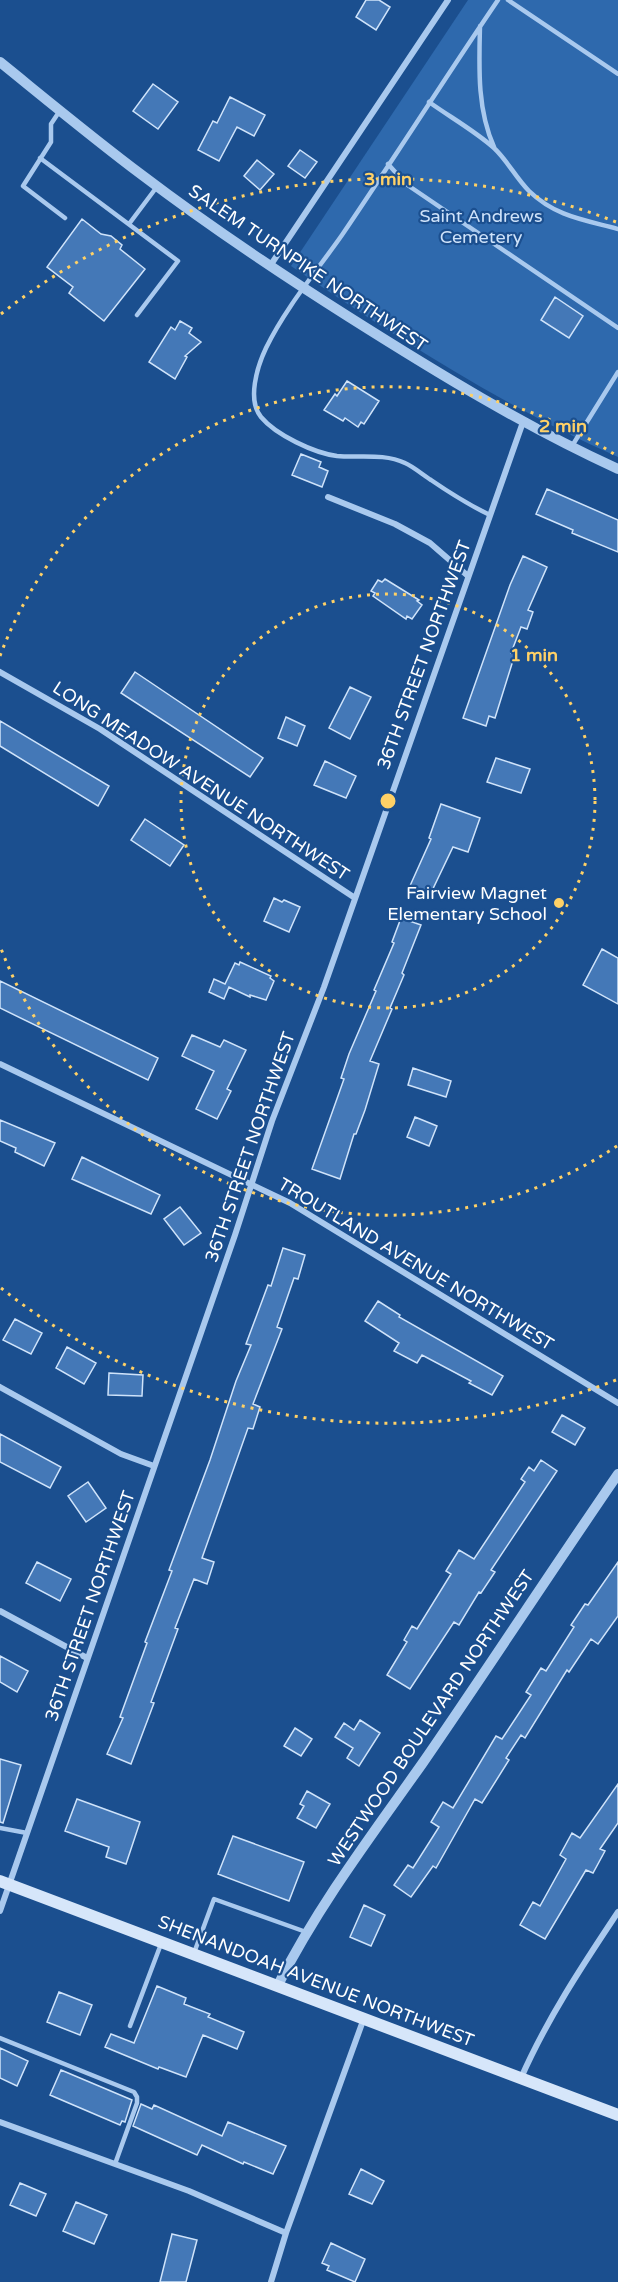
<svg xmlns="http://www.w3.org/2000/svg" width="618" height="2282" viewBox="0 0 618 2282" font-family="'Varela Round',sans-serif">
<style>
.green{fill:#2e69ad}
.building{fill:#4478b7;stroke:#cfe3fa;stroke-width:1.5}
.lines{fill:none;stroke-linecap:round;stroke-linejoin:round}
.service{stroke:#a9c9ee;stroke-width:4.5}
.minor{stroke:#a9c9ee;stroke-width:6}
.tertiary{stroke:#a9c9ee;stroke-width:10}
.secondary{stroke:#d6e6fa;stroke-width:12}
.ring{fill:none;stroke:#ffd166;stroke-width:3;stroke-dasharray:3 6}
.poi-dot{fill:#ffd166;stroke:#1b4f8f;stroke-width:2}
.labels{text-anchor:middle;stroke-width:4.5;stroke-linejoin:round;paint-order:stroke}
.park-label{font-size:18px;fill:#cfe3fa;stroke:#1b4f8f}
.street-label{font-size:18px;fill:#fff;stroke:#1b4f8f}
.poi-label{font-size:18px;fill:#fff;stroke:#1b4f8f;text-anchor:end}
.centre{fill:#ffd166;stroke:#1b4f8f;stroke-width:3}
.ring-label{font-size:18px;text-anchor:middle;font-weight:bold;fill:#ffd166;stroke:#1b4f8f;stroke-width:4.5;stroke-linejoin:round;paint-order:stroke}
</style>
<rect width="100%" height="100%" fill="#1b4f8f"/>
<path class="green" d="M468,0H618V457C503,406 395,337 291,266Z"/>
<path class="building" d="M366,0H379L390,7L376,30L356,17Z
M153,84L178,102L158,129L133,111Z
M230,97L265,115L254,136L237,127L219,161L198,150L213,121L217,123Z
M300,150L317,162L305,178L288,166Z
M257,160L274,174L260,190L244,176Z
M82,219L101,234L111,236L122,245L120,249L145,269L104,321L69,293L73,287L47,267Z
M555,297L583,316L569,338L541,320Z
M180,321L192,328L189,333L201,342L185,356L187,357L175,379L149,362L171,327L175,330Z
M347,381L379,401L364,424L361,422L358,427L345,418L343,421L324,410L335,394L337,396Z
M301,454L321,462L319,467L328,471L322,487L292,475Z
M547,489L618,520V552L572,533L573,530L536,514Z
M523,556L547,567L528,610L533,612L527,629L521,627L511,653L515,654L495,718L489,716L486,726L463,718L510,585Z
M385,579L419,600L417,601L422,605L412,619L407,616L406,619L373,596L375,593L371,591L378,580L382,582Z
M135,672L263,758L250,777L121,693Z
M350,687L371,697L350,739L329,728Z
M286,717L305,726L297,746L278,738Z
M0,721L109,786L98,806L0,746Z
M496,758L530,769L521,793L487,782Z
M325,761L356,776L346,798L314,785Z
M441,804L480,818L468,852L453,847L429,897L409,888L431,839L429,838Z
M145,819L184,845L170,866L131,840Z
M274,898L282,902L284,900L300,907L289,932L264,921Z
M401,918L421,925L402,973L404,975L390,1008L392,1009L370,1061L379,1064L365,1110L356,1134H354L340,1179L312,1169L344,1079L341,1078L349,1054L376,991L374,990L394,943L392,942Z
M602,949L618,958V1004L583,985Z
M240,962L271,976L270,978L274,981L266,1000L250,995V997L229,987L224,999L209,992L214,979L225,984L235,963L239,965Z
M0,981L158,1058L148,1080L0,1008Z
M192,1035L220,1047L224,1040L246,1050L227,1089L231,1091L217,1119L196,1109L214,1071L182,1056Z
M413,1068L451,1081L446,1097L408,1085Z
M415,1117L437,1126L429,1146L407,1137Z
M0,1120L55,1143L44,1166L15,1152L16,1148L0,1141Z
M82,1157L160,1195L151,1214L72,1179Z
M180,1207L201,1233L184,1245L164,1219Z
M283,1248L305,1255L298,1279L294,1278L277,1327L282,1329L253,1404L260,1407L253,1429L248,1428L202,1558L214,1562L207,1584L194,1579L175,1628L178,1629L151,1702L154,1703L131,1764L107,1754L123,1718L120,1717L147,1643L145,1642L172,1571L169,1570L210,1460L236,1381L251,1345L246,1344L268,1285L271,1286Z
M378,1301L400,1315L399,1317L503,1376L492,1395L469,1383L471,1381L422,1355L417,1363L394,1351L399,1343L365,1321Z
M15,1319L42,1333L31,1354L3,1340Z
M67,1347L96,1363L84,1384L56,1368Z
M109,1373L143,1375L142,1396L108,1395Z
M562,1415L585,1428L575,1445L552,1432Z
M0,1434L61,1467L50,1488L0,1462Z
M541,1460L557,1471L491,1570L495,1572L481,1593L479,1592L459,1625L454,1622L410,1689L387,1675L407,1642L404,1640L412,1626L417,1629L451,1574L446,1571L459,1550L474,1559L525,1482L521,1479L529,1467L534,1471Z
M88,1482L106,1508L86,1522L68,1496Z
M37,1562L71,1579L60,1601L26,1583Z
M618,1562V1616L598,1644L591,1639L569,1672L567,1670L525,1738L521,1735L506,1758L509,1760L482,1803L475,1799L436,1868L433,1866L411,1897L394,1885L408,1865L413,1868L439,1827L431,1822L443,1802L453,1808L496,1736L502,1739L531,1695L526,1692L541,1668L546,1671L574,1627L571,1625L585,1604L588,1605Z
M0,1656L28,1671L17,1692L0,1682Z
M360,1720L380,1733L359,1766L347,1758L353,1748L335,1737L344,1723L354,1730Z
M295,1728L312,1739L301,1756L284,1746Z
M0,1759L21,1765L3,1823L0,1822Z
M618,1784V1823L600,1849L605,1851L593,1873L586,1870L545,1939L520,1925L533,1902L540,1906L566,1859L560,1855L572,1833L580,1838Z
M307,1791L330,1804L316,1828L297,1818L304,1806L300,1804Z
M77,1799L140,1822L126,1864L106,1857L109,1847L65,1831Z
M233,1836L304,1862L289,1901L218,1874Z
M364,1905L385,1915L371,1946L350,1937Z
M157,1986L186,1998L184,2004L210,2014L208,2017L244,2032L237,2049L203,2035L186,2077L159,2067L158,2069L105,2047L111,2034L134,2043Z
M59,1992L92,2005L80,2035L47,2022Z
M0,2048L28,2061L17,2086L0,2078Z
M61,2070L132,2100L125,2122L122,2121L120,2125L50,2095Z
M141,2104L152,2109L154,2105L222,2136L228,2122L286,2146L273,2174L244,2162L243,2164L202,2145L197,2155L133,2126Z
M361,2169L384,2181L372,2204L349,2194Z
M20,2183L46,2194L36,2216L10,2205Z
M76,2202L107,2215L94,2244L63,2231Z
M172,2234L197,2240L186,2282H160Z
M331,2243L365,2259L355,2282L327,2270L329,2266L322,2263Z"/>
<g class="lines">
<path class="service" d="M508,0L618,74
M480,26C479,67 477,109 494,147
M429,102C450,117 475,131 494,148C507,160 516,178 529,191C556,217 585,220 618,229
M59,112L51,124V142L23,186L65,218
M40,158L178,261L137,315
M388,164L406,184L618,328
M129,224L156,188
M572,446L618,372
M490,515C469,505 450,493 431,480C423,475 414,467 405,463C384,453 359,458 337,456C314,453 276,435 261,417C247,400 257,367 266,348C286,307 316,272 342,235C395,157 445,78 498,0
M0,1828L27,1833
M194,1953L214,1899L306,1932
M130,2026L161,1944
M0,2038L134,2092L137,2097V2103L115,2164"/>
<path class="minor" d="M270,266L448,0
M328,497L395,524L430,543L468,576
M0,672L100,729L355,898
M0,1064L290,1203L618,1403
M0,1387L121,1454L154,1466
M0,1611L87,1658
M0,1911L235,1235L272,1121L324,987L523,422
M521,2078C547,2019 582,1966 618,1912
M0,2122L189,2191L286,2233
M271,2282L286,2233L364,2018"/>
<path class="tertiary" d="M0,62C47,100 94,139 142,175C209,226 278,272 349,317C436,372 524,426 618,469
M278,1985C318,1906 371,1836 422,1764C488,1668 552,1570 618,1474"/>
<path class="secondary" d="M0,1881L618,2115"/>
</g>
<g class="ring">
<circle cx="388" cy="801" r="207"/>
<path d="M617 1146A414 414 0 0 1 0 946M0 656A414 414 0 0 1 617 456"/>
<path d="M616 1380A622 622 0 0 1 1 1288M1 314A622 622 0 0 1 616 222"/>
</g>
<circle class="poi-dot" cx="559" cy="903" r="6"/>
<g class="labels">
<g class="park-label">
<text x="481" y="222">Saint Andrews<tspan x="481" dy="21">Cemetery</tspan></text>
</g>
<g class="street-label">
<text transform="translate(308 268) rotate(34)" y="6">SALEM TURNPIKE NORTHWEST</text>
<text transform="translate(424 655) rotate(-70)" y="6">36TH STREET NORTHWEST</text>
<text transform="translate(201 781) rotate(33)" y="6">LONG MEADOW AVENUE NORTHWEST</text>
<text transform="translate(250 1147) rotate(-71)" y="6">36TH STREET NORTHWEST</text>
<text transform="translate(416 1264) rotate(31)" y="6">TROUTLAND AVENUE NORTHWEST</text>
<text transform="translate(90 1606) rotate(-71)" y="6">36TH STREET NORTHWEST</text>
<text transform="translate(431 1718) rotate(-56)" y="6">WESTWOOD BOULEVARD NORTHWEST</text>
<text transform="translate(316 1981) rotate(21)" y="6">SHENANDOAH AVENUE NORTHWEST</text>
</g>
<g class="poi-label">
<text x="547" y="899">Fairview Magnet<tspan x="547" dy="21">Elementary School</tspan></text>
</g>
</g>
<circle cx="388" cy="801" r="9" class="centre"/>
<g class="ring-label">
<text x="388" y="185">3 min</text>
<text x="563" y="432">2 min</text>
<text x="534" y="661">1 min</text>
</g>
</svg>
